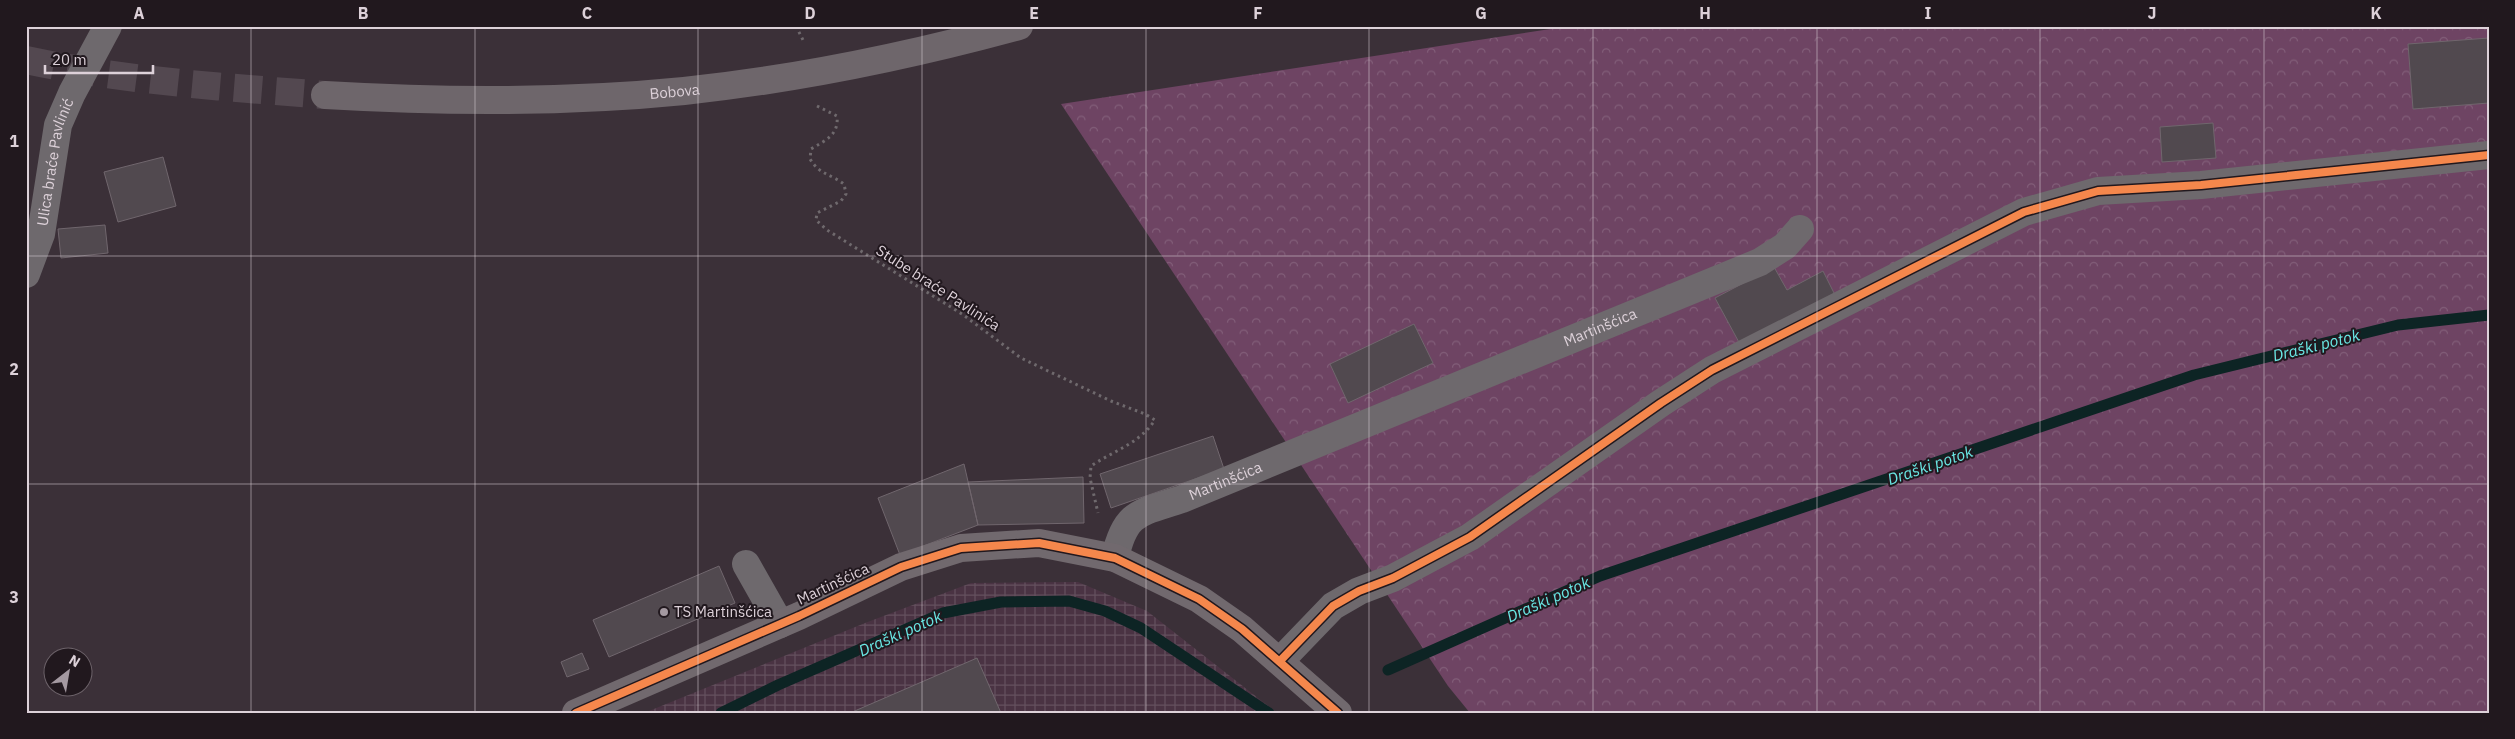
<svg xmlns="http://www.w3.org/2000/svg" width="2515" height="739" viewBox="0 0 2515 739" font-family="'IBM Plex Sans',sans-serif">
<style>
.industrial{fill:url(#industrial-grid)}
.forest{fill:url(#forest-crowns)}
.lines{fill:none;stroke-linecap:round;stroke-linejoin:round}
.stream{stroke:#0d2424;stroke-width:11}
.building{fill:#51494f;stroke:#70666d}
.highway-tunnel{stroke:#534850;stroke-width:28;stroke-dasharray:28 14;stroke-linecap:butt}
.path{stroke:#6f696d;stroke-width:3;stroke-dasharray:2.5 4;stroke-linecap:butt}
.minor{stroke:#6e696d;stroke-width:28}
.major{stroke:#71696e;stroke-width:28}
.highway{stroke:#6e666b;stroke-width:28}
.cycleway-casing{stroke:#21181e;stroke-width:11}
.cycleway{stroke:#f5874c;stroke-width:8}
.grid{fill:none;stroke:#ddd1d9;stroke-width:1;stroke-opacity:0.55}
.poi-dot{fill:#a499a1;stroke:#21181e;stroke-width:2}
.labels{text-anchor:middle;stroke-width:4;stroke-linejoin:round;paint-order:stroke}
.street-label{font-size:15px;fill:#ddd1d9;stroke:#21181e}
.poi-label{font-size:15px;fill:#ddd1d9;stroke:#21181e;text-anchor:start}
.water-label{font-size:16px;font-style:italic;fill:#69e7e4;stroke:#21181e}
.neatline{fill:none;stroke:#ddd1d9;stroke-width:2}
.grid-label{font-size:16px;text-anchor:middle;font-weight:bold;fill:#ddd1d9}
</style>
<defs>
<pattern id="industrial-grid" width="8" height="8" patternUnits="userSpaceOnUse" patternTransform="scale(1.25)"><rect width="8" height="8" fill="#4a3343"/><path d="M0 4h8M4 0v8" fill="none" stroke="#64505e"/></pattern>
<pattern id="forest-crowns" width="20" height="18" patternUnits="userSpaceOnUse" patternTransform="scale(1.25)"><rect width="20" height="18" fill="#6e4463"/><path d="M2 6a3 3 0 1 1 6 0M12 15a3 3 0 1 1 6 0" fill="none" stroke="#825e79"/></pattern>
</defs>
<rect width="100%" height="100%" fill="#3b3038"/>
<path class="industrial" d="M1078,582L1147,611L1277,713H644L865,623L971,583Z"/>
<path class="forest" d="M1570,26H2489V713H1470L1448,686L1061,104Z"/>
<g class="lines">
<path class="stream" d="M1388,670L1600,576L2194,375L2398,325L2489,315
M721,713L778,685L943,613L1001,602L1069,601L1105,611L1141,628L1269,713"/>
</g>
<path class="building" d="M2489,38V103L2413,109L2408,44Z
M2213,123L2216,158L2162,162L2160,127Z
M163,157L176,206L118,222L104,172Z
M105,225L108,253L61,258L58,229Z
M1774,267L1787,290L1823,271L1836,297L1741,346L1715,298Z
M1414,324L1433,363L1348,403L1330,364Z
M1213,436L1224,469L1111,508L1100,474Z
M964,464L978,525L900,555L878,498Z
M1083,477L1084,523L978,525L968,482Z
M719,566L735,603L609,657L593,620Z
M582,653L589,669L567,677L561,662Z
M977,658L1001,713H850Z"/>
<g class="lines">
<path class="highway-tunnel" d="M26,60C125,81 225,87 325,95"/>
<path class="path" d="M796,26L804,42
M817,106L837,116C839,135 826,140 811,149L810,159C820,175 829,173 844,184L846,194L841,201L817,213L816,220L827,230L962,314L1021,358L1111,401L1145,414L1155,420C1139,444 1113,451 1091,466L1090,478L1098,513"/>
<g class="minor">
<path id="s1" d="M26,274L41,234L58,125L72,93L108,26"/>
<path id="s2" d="M1115,558C1125,511 1140,513 1182,499L1760,262L1785,246L1800,229"/>
<path d="M746,564L780,624"/>
<path d="M1280,661L1333,606L1359,591L1393,578L1470,537L1661,403L1712,370L2024,212L2098,191L2201,185L2489,155"/>
</g>
<path class="major" d="M576,713L799,616L901,567L961,548L1039,543L1115,558L1199,599L1242,629L1338,713"/>
<path class="highway" id="s3" d="M325,95C445,102 564,103 684,91C798,79 909,56 1019,26"/>
<g class="cycleway-casing">
<path id="cycleway" d="M1280,661L1333,606L1359,591L1393,578L1470,537L1661,403L1712,370L2024,212L2098,191L2201,185L2489,155
M576,713L799,616L901,567L961,548L1039,543L1115,558L1199,599L1242,629L1338,713"/>
</g>
<use href="#cycleway" class="cycleway"/>
</g>
<path class="grid" d="M251,26V713M475,26V713M698,26V713M922,26V713M1146,26V713M1369,26V713M1593,26V713M1817,26V713M2040,26V713M2264,26V713M26,256H2489M26,484H2489"/>
<circle class="poi-dot" cx="664" cy="612" r="5"/>
<g class="labels">
<g class="street-label">
<text dy="5" stroke="none"><textPath href="#s3" startOffset="350">Bobova</textPath></text>
<text dy="5" stroke="none"><textPath href="#s1" startOffset="116">Ulica braće Pavlinić</textPath></text>
<text transform="translate(938 288) rotate(33)" y="5">Stube braće Pavlinića</text>
<text dy="5" stroke="none"><textPath href="#s2" startOffset="549">Martinšćica</textPath></text>
<text dy="5" stroke="none"><textPath href="#s2" startOffset="144">Martinšćica</textPath></text>
<text transform="translate(833 584) rotate(-25)" y="5">Martinšćica</text>
</g>
<g class="poi-label">
<text x="674" y="617">TS Martinšćica</text>
</g>
<g class="water-label">
<text transform="translate(2316 345) rotate(-14)" y="6">Draški potok</text>
<text transform="translate(1930 465) rotate(-19)" y="6">Draški potok</text>
<text transform="translate(1548 599) rotate(-24)" y="6">Draški potok</text>
<text transform="translate(900 633) rotate(-24)" y="6">Draški potok</text>
</g>
</g>
<rect width="2515" height="739" fill="none" stroke="#21181e" stroke-width="55"/>
<g transform="translate(68 672) rotate(31)"><circle r="24" fill="#21181e" stroke="#6c6269"/>
<path d="M0-4L9 19L0 12L-9 19Z" fill="#a499a1"/>
<text y="-8" font-size="14" font-weight="bold" text-anchor="middle" fill="#ddd1d9">N</text>
</g>
<path d="M45 65v8h108v-8" fill="none" stroke="#ddd1d9" stroke-width="2.5"/>
<text x="52" y="65" font-size="15" fill="#ddd1d9" stroke="#21181e" stroke-width="4" paint-order="stroke">20 m</text>
<rect x="28" y="28" width="2460" height="684" class="neatline"/>
<g class="grid-label">
<text x="139" y="19">A</text>
<text x="363" y="19">B</text>
<text x="587" y="19">C</text>
<text x="810" y="19">D</text>
<text x="1034" y="19">E</text>
<text x="1258" y="19">F</text>
<text x="1481" y="19">G</text>
<text x="1705" y="19">H</text>
<text x="1928" y="19">I</text>
<text x="2152" y="19">J</text>
<text x="2376" y="19">K</text>
<text x="14" y="147">1</text>
<text x="14" y="375">2</text>
<text x="14" y="603">3</text>
</g>
</svg>
